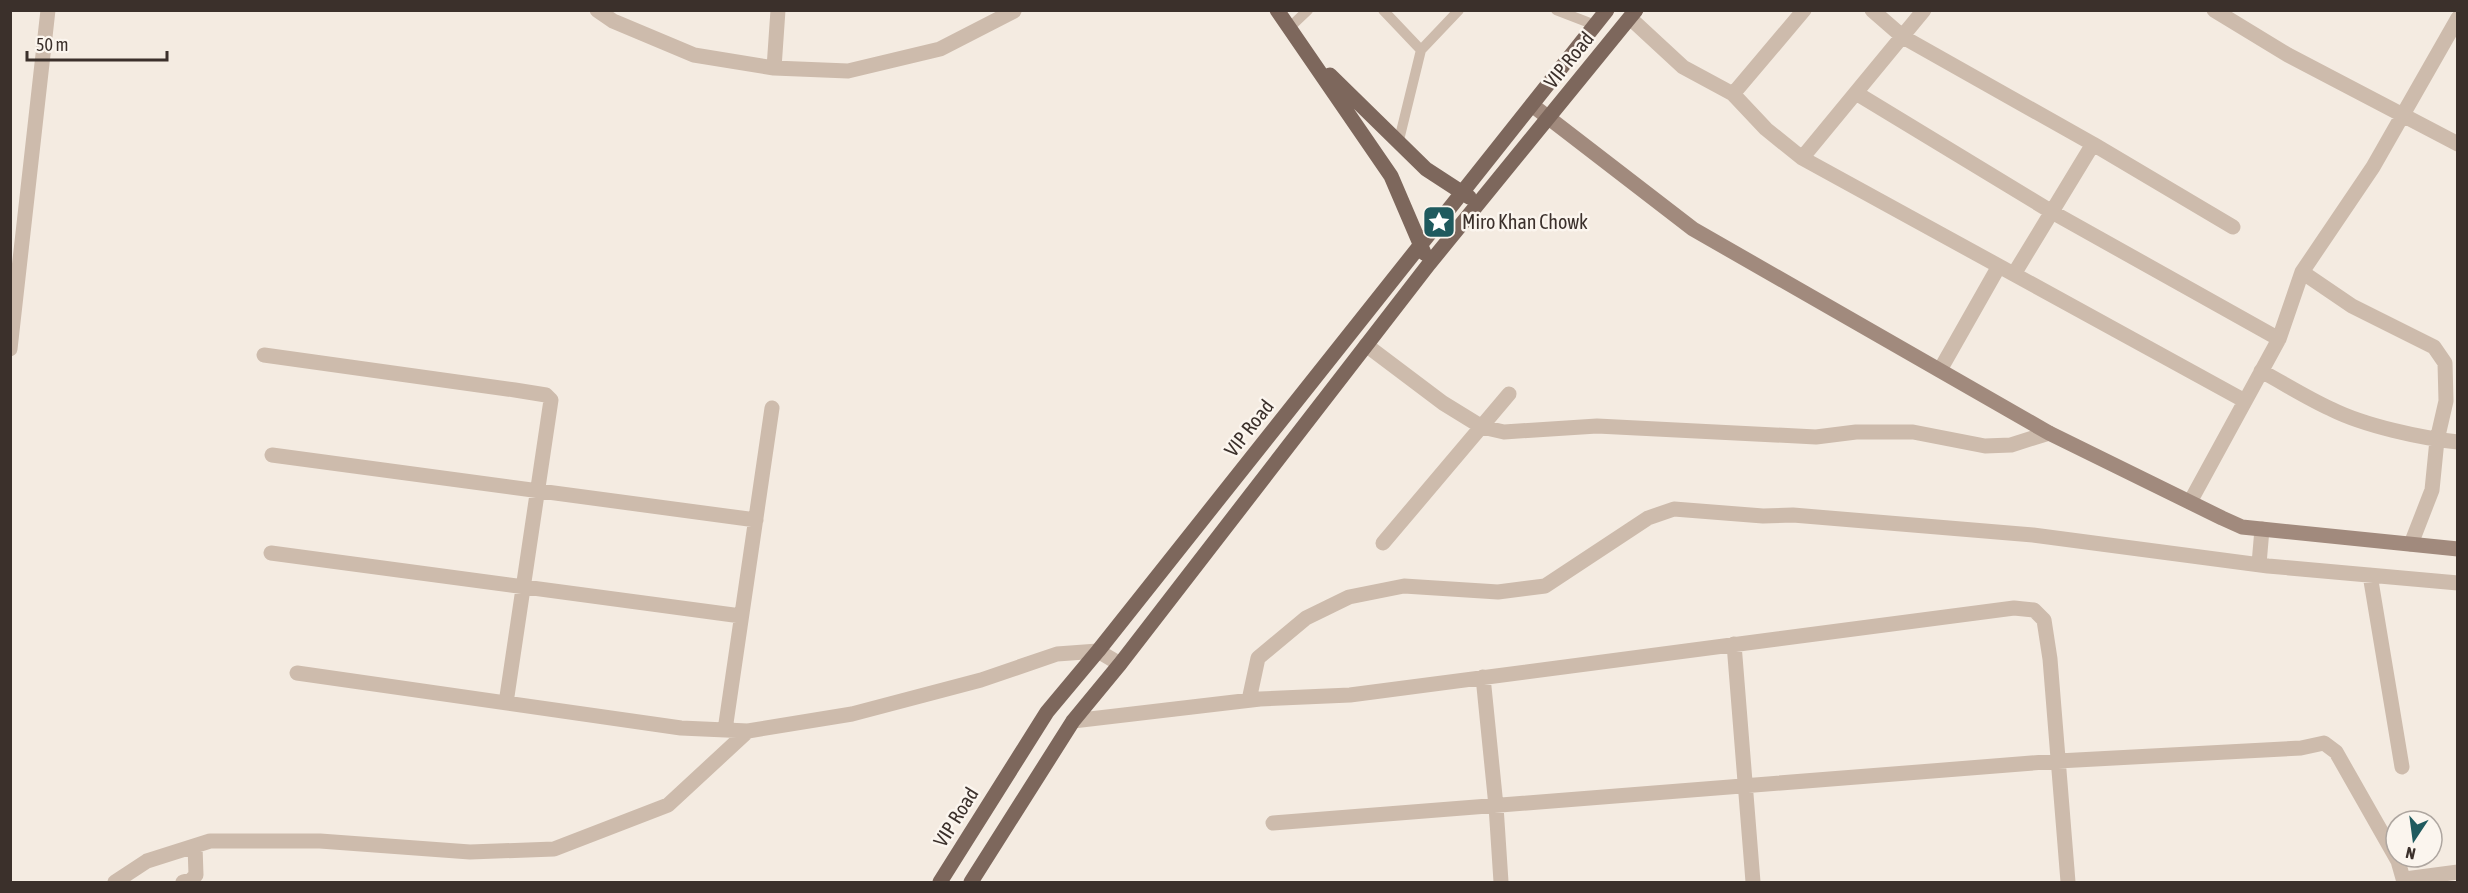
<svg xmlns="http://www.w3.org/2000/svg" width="2468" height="893" viewBox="0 0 2468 893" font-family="'Asap Condensed',sans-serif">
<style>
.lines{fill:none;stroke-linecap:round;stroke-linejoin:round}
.service{stroke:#cdbbac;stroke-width:10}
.minor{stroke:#cdbbac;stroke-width:15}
.secondary{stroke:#a18a7d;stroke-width:15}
.primary{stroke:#7d675c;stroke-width:15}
.labels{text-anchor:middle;stroke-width:5;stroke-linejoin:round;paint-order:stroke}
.street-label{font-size:20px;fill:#3b302b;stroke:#fbf5ee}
.poi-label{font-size:20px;fill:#3b302b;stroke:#fbf5ee;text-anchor:start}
</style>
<rect width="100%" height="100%" fill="#f4ebe1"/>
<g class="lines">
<path class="service" d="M1383,10L1421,50
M1556,10L1595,25
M1289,28L1308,10
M1398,144L1421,50L1459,10"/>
<path class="minor" d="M597,10L613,21L694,55L774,68L848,71L940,49L1014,11
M1872,10L1903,37L2093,144L2233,227
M2214,10L2288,55L2458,144
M1630,18L1683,67L1733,94L1766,129L1802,158L2245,401
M774,68L778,10
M1856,93L2052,212L2279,339
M1733,94L1804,10
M1802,158L1924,10
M2302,272L2352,306L2434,347L2445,363L2446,401L2437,440L2432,490L2411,544
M2014,274L2093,144
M1366,345L1443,403L1482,427L1504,432L1597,426L1816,437L1856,432H1913L1985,446L2011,445L2049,433
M10,349L48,10
M264,355L515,390L546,395L551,400L506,703
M1940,370L1999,266
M2261,371C2285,384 2307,398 2331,409C2365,426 2421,438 2458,442
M272,455L756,520
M2190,502L2279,339L2302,272L2373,167L2458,18
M1383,543L1509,394
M271,553L741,616
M2259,564L2262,529
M2370,575L2402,767
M1734,644L1753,882
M297,673L681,728L748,731L852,714L981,680L1057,654L1098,651L1120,664
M1483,677L1496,806L1501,882
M1249,700L1258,658L1306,618L1349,597L1404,586L1498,592L1545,586L1648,518L1674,509L1763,516L1793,515L2033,535L2268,566L2458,583
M1073,721L1260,699L1350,695L2014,608L2034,610L2044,620L2050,659L2068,882
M725,730L772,408
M1273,823L2058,761L2301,748L2324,743L2336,752L2398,861L2404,882
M2405,879L2458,872
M115,882L147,861L210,841H320L470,852L554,849L668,805L748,731
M183,882L191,880L196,875L195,846"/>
<path class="secondary" d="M1532,105L1693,229L2049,433L2222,518L2242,527L2458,549"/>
<path class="primary" d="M1277,10L1391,176L1424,253
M1330,75L1426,169L1469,197
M940,882L1047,712L1098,651L1607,10
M971,882L1073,721L1120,664L1429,264L1636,10"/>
</g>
<defs>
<g id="sight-square" transform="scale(1.725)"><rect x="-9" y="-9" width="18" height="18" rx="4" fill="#1f5a5e" stroke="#fbf5ee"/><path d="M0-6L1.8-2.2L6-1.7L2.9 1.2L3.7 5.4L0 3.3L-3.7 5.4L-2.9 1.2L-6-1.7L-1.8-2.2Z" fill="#fff"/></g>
</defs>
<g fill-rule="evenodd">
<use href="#sight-square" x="1439" y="222"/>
</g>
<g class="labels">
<g class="street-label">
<text transform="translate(1569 60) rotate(-51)" y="7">VIP Road</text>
<text transform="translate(1249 428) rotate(-52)" y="7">VIP Road</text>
<text transform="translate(956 817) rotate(-58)" y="7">VIP Road</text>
</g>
<g class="poi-label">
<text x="1462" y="229">Miro Khan Chowk</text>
</g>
</g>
<rect width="2468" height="893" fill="none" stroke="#3b302b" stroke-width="24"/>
<g transform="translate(2414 839) rotate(193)"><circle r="28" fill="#fbf5ee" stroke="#aea6a0" stroke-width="1.5"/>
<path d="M0-4.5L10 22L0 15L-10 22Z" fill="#1f5a5e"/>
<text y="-9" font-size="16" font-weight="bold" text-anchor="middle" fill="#3b302b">N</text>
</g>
<path d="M27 51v9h140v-9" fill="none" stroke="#3b302b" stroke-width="3"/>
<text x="36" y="51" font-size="18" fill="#3b302b" stroke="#fbf5ee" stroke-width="4.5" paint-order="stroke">50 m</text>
</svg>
